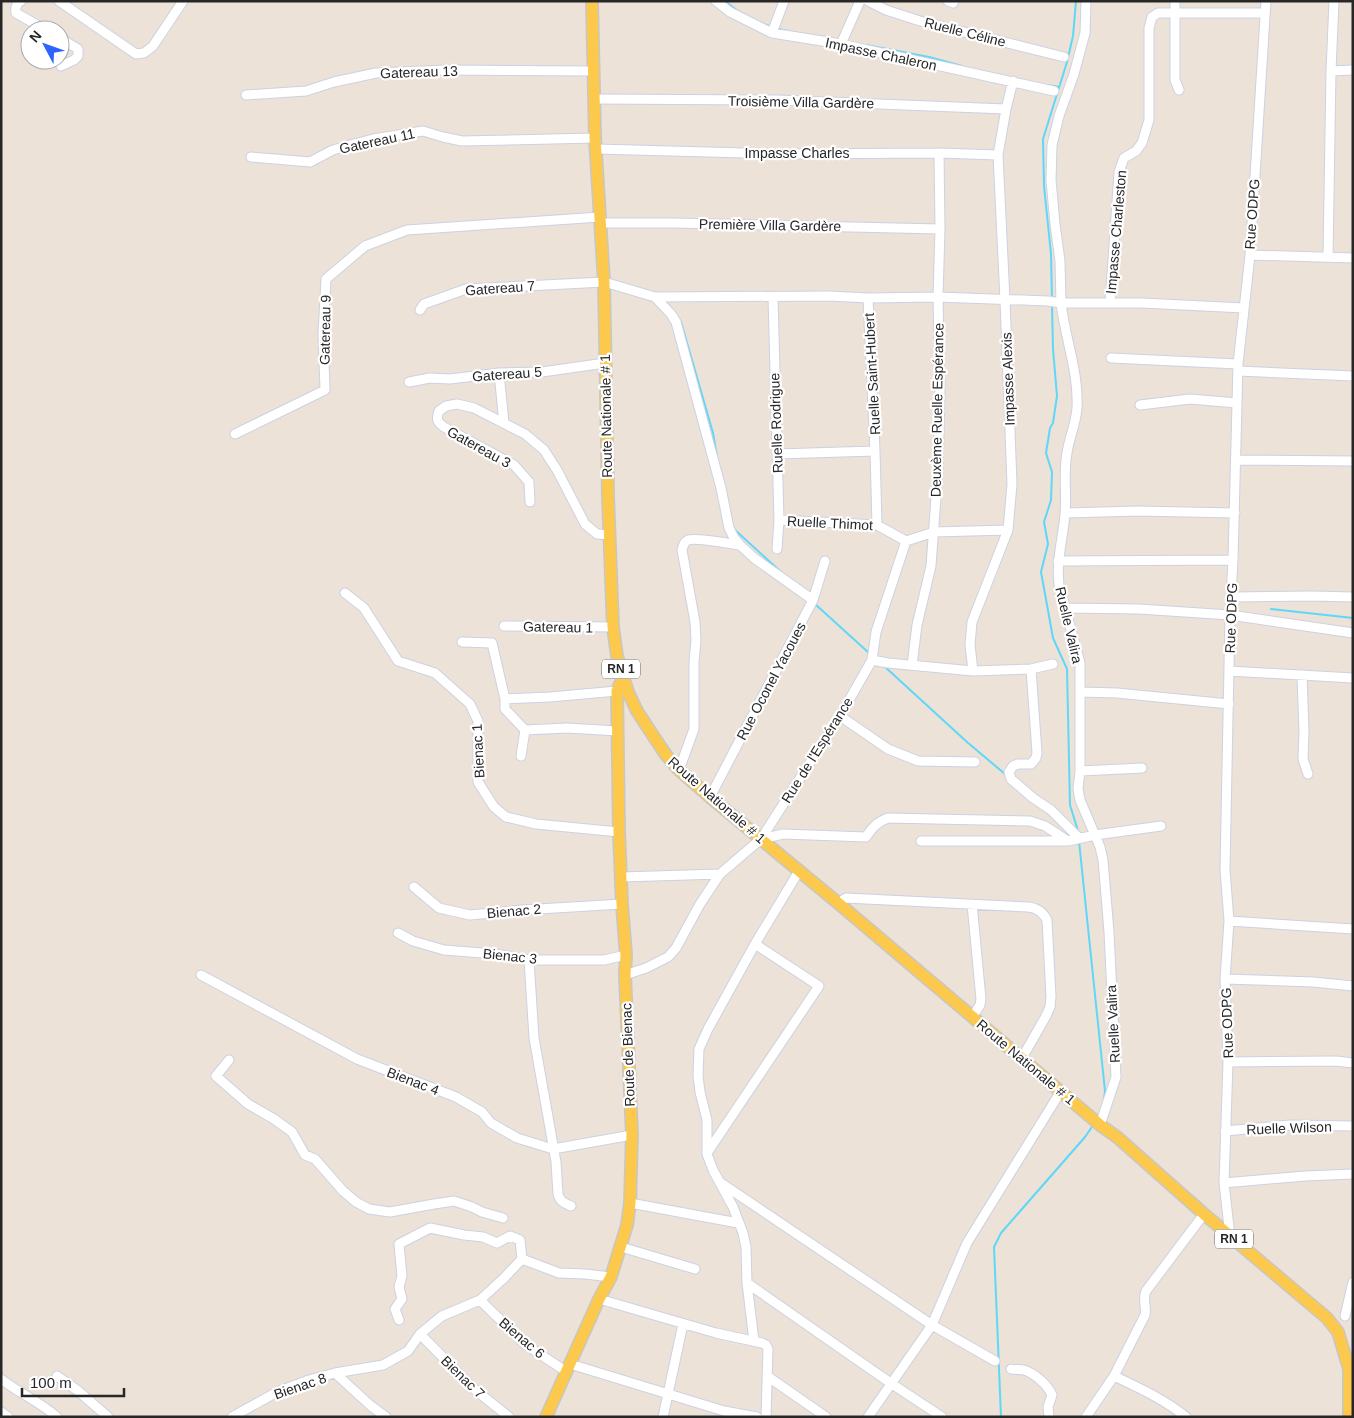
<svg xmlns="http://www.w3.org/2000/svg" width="1354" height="1418" viewBox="0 0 1354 1418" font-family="Arial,sans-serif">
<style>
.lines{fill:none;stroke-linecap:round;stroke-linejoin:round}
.stream{stroke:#5fd7f8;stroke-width:2}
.minor-casing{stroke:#ccd2e2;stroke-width:11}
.major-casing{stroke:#c7c7c7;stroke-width:14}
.minor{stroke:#fff;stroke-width:9}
.major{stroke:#fcc94c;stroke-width:11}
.labels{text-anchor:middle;stroke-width:4.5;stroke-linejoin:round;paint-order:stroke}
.shield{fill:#fff;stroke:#686868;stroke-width:1}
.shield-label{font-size:12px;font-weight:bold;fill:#272727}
.street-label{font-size:14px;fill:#272727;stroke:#fff}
</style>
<rect width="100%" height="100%" fill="#ece2d7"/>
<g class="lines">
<path class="stream" d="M725,1L739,12
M759,22L771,27
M778,29L788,31
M866,45L929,57L962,66
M1047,85L1059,87
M1052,299L1051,254L1044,186L1043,139L1067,62L1073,36L1076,1
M1052,304L1053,349L1057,396L1053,423L1050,428L1046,453L1052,472L1051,500L1044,522L1048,544L1041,572L1053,638L1067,669L1070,805L1078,831
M679,320L681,322L713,433L717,457
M734,529L782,573
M815,604L869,653
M1271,609L1353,618
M884,666L967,742L1005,774
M1079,841L1105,1091L1104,1100
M1001,1417L994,1247L1001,1233L1085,1137L1094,1124"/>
<g class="minor-casing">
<path id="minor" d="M21,1C16,4 15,8 16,13L46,30
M59,1L136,54L144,53L153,46L183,1
M716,1L730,12L772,33L841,44L1054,91
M868,1L886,10L920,21L1064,57
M948,1L953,3L954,1
M1175,1V80L1179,90
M772,33L784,1
M60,38L78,49V56L74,60L61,66
M841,44L860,1
M1331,71L1353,70
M246,95L306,91L334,82L376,73L446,70L594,71
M595,99L777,100L1006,109
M596,149L778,154L939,153L998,155
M251,157L310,162L333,150L350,145L373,139L423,131L443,137L462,141L595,138
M601,223H673L940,229
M1250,255L1353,258
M1328,257L1331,71L1334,1
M655,297L671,314L676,322L721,488L729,528L734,538L740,545L754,558L813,600
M773,297L779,520L777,549
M868,298L875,451L877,525
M1110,303L1119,172L1124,158L1136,151L1142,143L1149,120V28L1152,17L1158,13H1265
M420,310L424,304L466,289L604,282L655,297L829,296L868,298L938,297L1048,301L1061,303L1060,261L1055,224L1051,180L1052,145L1059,116L1074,74L1085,33L1086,1
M1111,358L1238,364
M1238,371L1353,376
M499,373L504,423
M409,382L430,378L450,379L499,373L542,372L605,363
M1140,405L1190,399L1237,403
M235,434L325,390L323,334L326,279L365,246L407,230L600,217
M777,454L875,451
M1236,460L1353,461
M530,502L529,482L514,465L444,427C437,422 436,419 439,411L446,406L457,404L474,408L525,434L544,450L557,470L585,524L597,534L610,535
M1066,513L1137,511L1235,513
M779,520L877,525L906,541
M1058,561L1233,560
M345,593L364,608L398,661L435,673L470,704L478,721V782L494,807L506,817L536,824L619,832
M1231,597L1312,596L1353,597
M1065,608L1139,609L1230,615L1353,633
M504,626L613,627
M462,642L492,643L505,699V709L525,730L521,756
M872,660L888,663L973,671L1031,669L1053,664
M912,665L917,625L931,566L938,470L940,395L938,297L940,229L939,153
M1031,669L1037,753L1036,758L1031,764H1018L1013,766L1009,772L1011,779L1033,798L1051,810L1079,838
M973,671L970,645L972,622L1008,530L1012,484L1005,300L998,155L1006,109L1013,81
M1229,671L1353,678
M1302,675L1304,731L1303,759L1308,774
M1080,692L1117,693L1229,704
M505,699L550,697L617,691
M840,716L888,749L918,761L975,762
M525,730L567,728L618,731
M679,770L694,729V662L696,640L695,622L682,550C683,546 684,542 688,540C695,537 731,544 740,545
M1080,771L1142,768
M710,797L813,600L825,561
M761,839L783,834L866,837C872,828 877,822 888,818L1030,821L1045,826L1068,841
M921,841H1068L1095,835L1161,826
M621,877L720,874
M414,887L439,908L470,915L522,910L622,904
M838,903L846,898L1028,907C1037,908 1043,912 1047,920L1051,997L1050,1007L1046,1016L1022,1058
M972,904L981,999L980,1005L973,1016
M1229,921L1353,929
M398,933L413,941L444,950L495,954L529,960H604L626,955
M529,960L534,1038L556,1162L558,1194C560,1202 564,1203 571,1206
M201,975L357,1059L456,1097L482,1112L491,1123L517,1138L553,1149L632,1135
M625,975L646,968L668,957L676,948L700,904L720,874L761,839L840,716L872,660L876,632L906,541L934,532L1008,530
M1225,979L1313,982L1353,986
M229,1060L216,1076L248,1104L274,1119L292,1132L305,1155L315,1159L343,1191L356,1202L369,1209L390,1212L434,1204L454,1201L472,1207L482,1212L503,1218
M1228,1062L1336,1061L1353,1063
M1100,1125L1116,1077L1109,932L1103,860L1100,847L1080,800L1078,789L1080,771V663L1059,585C1056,561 1063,538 1065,514C1067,494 1063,473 1067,453C1069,438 1076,424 1077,408C1079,373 1065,338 1061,303H1142L1244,308
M1225,1131L1290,1125L1353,1126
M707,1153L819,986L755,944
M721,1183L932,1325L995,1361
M1224,1183L1305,1176L1353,1174
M630,1203L738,1223
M1230,1236L1224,1183L1228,1062L1225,979L1229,921L1225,870L1230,615L1233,560L1238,364L1250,255L1266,1
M621,1247L695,1269
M522,1259L559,1273L585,1274L611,1277
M747,1283L892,1384L942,1417
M599,1299L716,1333L762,1343L766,1345L768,1349L766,1417
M480,1300L526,1345L567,1372
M1345,1316L1353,1282
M420,1334L474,1389L509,1417
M754,1341L747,1283L746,1247L743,1233L733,1207L713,1170L707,1154V1120L700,1092L698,1076L699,1049L708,1029L755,944L799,871
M570,1364L724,1411L757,1417
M1011,1369C1015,1370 1020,1369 1024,1370C1034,1373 1048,1385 1052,1395L1048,1407L1049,1417
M335,1373L383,1365L408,1351L420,1334L442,1316L480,1300L504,1278L522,1259L520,1240L510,1236L497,1243L483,1237L464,1235L430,1228L399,1244L402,1276L399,1287L402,1299L395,1309L399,1320
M57,1376L77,1390L108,1417
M767,1376L826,1417
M1114,1376C1139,1388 1164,1399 1186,1417
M1,1379C19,1393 40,1402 57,1417
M1,1412L8,1417
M232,1417L277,1392L309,1380L335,1373L371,1406L386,1417
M663,1417L683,1324
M868,1417L932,1325L967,1243L1061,1091
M1086,1417L1114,1376L1145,1315C1147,1307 1142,1300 1146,1291L1204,1214"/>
</g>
<g class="major-casing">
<path id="major" d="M592,1L595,138L604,282L608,497L613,627L617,656L628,692L637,711L652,734L666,755L679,770L710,797L838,903L1100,1125L1117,1137L1204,1214L1327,1318L1338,1332L1349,1369V1417
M546,1417L599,1299L611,1277L627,1225L630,1203L632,1135L625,975L626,955L622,904L619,832L617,691L623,677"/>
</g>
<use href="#minor" class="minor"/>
<use href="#major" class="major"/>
</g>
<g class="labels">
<g class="shield">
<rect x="602" y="659.5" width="38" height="19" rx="4"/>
<rect x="1215" y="1229.5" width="38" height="19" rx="4"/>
</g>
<g class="shield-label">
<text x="621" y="673">RN 1</text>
<text x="1234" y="1243">RN 1</text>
</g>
<g class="street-label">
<text transform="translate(965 32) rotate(14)" y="5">Ruelle Céline</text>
<text transform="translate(881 54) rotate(12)" y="5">Impasse Chaleron</text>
<text transform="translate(419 72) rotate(-2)" y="5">Gatereau 13</text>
<text transform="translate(801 102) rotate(1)" y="5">Troisième Villa Gardère</text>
<text transform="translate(377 141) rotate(-12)" y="5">Gatereau 11</text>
<text x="797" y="158">Impasse Charles</text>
<text transform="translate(1252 214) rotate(-86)" y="5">Rue ODPG</text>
<text transform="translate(770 225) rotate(1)" y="5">Première Villa Gardère</text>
<text transform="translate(1116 232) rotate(-85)" y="5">Impasse Charleston</text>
<text transform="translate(500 288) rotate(-4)" y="5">Gatereau 7</text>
<text transform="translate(325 330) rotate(-89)" y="5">Gatereau 9</text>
<text transform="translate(507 374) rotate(-4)" y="5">Gatereau 5</text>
<text transform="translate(872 374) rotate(-93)" y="5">Ruelle Saint-Hubert</text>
<text transform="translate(1008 379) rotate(-92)" y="5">Impasse Alexis</text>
<text transform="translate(937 410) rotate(-89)" y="5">Deuxème Ruelle Espérance</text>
<text transform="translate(606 416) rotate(-91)" y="5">Route Nationale # 1</text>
<text transform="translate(776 423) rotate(-92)" y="5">Ruelle Rodrigue</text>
<text transform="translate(479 447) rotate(29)" y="5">Gatereau 3</text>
<text transform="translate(830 523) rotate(3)" y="5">Ruelle Thimot</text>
<text transform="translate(1231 618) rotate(-88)" y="5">Rue ODPG</text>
<text transform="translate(1069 625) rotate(77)" y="5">Ruelle Valira</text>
<text transform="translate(558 627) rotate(1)" y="5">Gatereau 1</text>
<text transform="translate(771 681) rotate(-62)" y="5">Rue Oconel Yacoues</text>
<text transform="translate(817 750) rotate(-58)" y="5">Rue de l'Espérance</text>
<text transform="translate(478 751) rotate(-93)" y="5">Bienac 1</text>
<text transform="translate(717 800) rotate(41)" y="5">Route Nationale # 1</text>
<text transform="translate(514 911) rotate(-5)" y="5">Bienac 2</text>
<text transform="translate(510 956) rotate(6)" y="5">Bienac 3</text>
<text transform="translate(1227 1023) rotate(-92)" y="5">Rue ODPG</text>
<text transform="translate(1113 1024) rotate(-93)" y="5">Ruelle Valira</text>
<text transform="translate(628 1055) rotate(-92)" y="5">Route de Bienac</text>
<text transform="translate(1026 1062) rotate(40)" y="5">Route Nationale # 1</text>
<text transform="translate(413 1081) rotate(21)" y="5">Bienac 4</text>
<text transform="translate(1289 1128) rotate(-2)" y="5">Ruelle Wilson</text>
<text transform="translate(522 1338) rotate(40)" y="5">Bienac 6</text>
<text transform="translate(463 1377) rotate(44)" y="5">Bienac 7</text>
<text transform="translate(300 1386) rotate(-19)" y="5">Bienac 8</text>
</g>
</g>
<rect width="1354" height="1418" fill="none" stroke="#272727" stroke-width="5"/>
<g transform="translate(45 45) rotate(311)"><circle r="24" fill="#ffffff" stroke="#a9a9a9"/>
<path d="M0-4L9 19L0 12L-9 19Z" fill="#3062ff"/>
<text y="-8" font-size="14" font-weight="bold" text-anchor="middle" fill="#272727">N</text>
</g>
<path d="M22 1388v8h102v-8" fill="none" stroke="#272727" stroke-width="2.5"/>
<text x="30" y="1388" font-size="15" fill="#272727" stroke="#ffffff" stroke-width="4" paint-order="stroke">100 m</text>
</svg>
